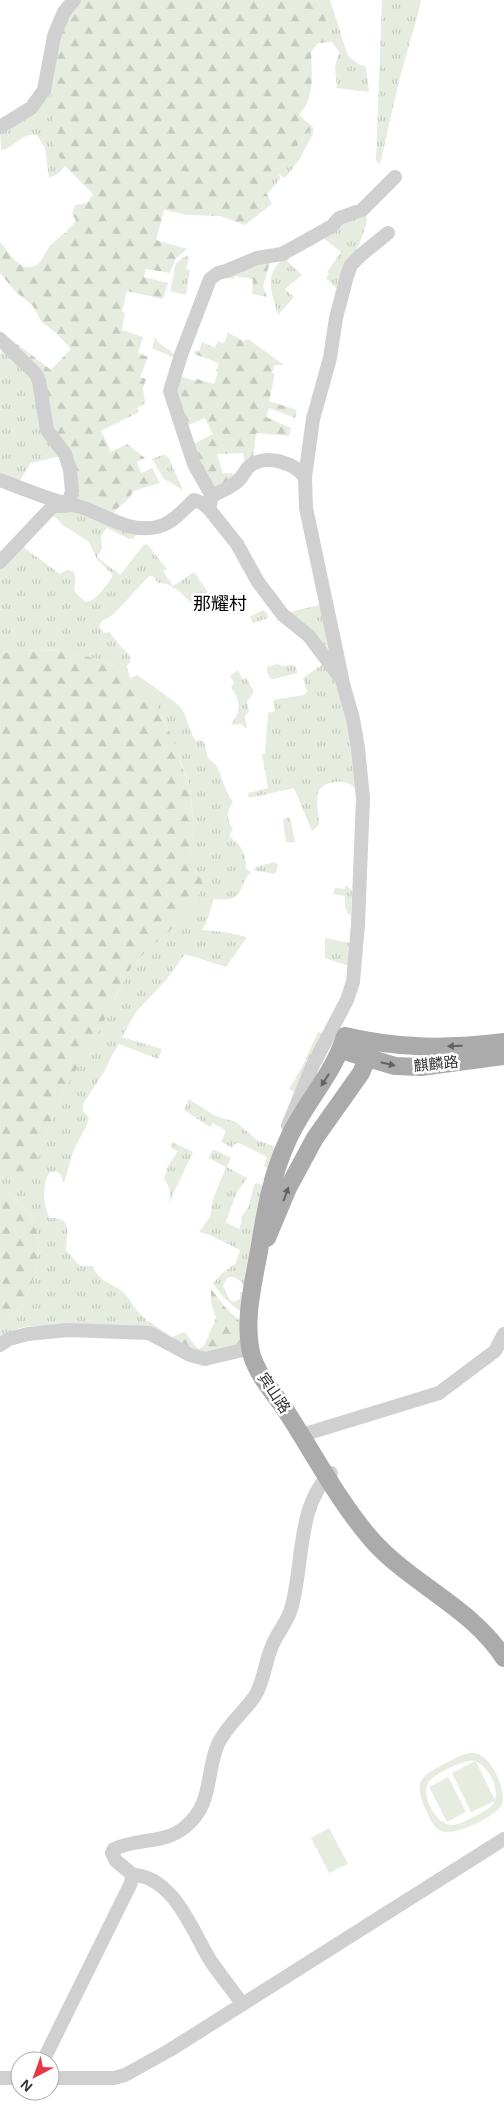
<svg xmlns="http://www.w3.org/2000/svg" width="504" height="2111" viewBox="0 0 504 2111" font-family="Arial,'Noto Sans SC',sans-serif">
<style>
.grass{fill:url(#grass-tufts)}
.forest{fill:url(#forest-firs)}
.garden{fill:#e6ecdf;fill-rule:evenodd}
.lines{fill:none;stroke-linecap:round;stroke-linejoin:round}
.minor{stroke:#d0d0d0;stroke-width:14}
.major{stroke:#ababab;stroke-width:18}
.oneway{fill:#636363}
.labels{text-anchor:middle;stroke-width:5;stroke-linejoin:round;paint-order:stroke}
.street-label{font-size:15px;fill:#333;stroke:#fff}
.quarter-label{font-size:18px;fill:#000;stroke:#fff}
</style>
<defs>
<pattern id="grass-tufts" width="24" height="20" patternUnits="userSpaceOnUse" patternTransform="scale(1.25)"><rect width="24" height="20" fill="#e6ecdf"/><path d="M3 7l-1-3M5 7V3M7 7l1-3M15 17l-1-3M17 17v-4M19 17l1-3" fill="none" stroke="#c6cbc0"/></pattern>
<pattern id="forest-firs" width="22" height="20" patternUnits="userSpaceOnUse" patternTransform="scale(1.25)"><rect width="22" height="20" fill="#e6ecdf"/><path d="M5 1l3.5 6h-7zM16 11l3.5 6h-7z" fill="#c6cbc0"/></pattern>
</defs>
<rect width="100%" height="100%" fill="#fff"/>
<path class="grass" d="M76,0H82L72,9L55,65L54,78V148L65,166L59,173L49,178L45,148L37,135C24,131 14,148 1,150L0,130L26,115Z
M317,0H330L348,56L360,65L366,66L369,92L337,88L335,67L339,52L332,42L326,19Z
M382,0H421L418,14L400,77L380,164L376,161Z
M313,127V134L299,160L285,178L278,174L281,178L267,194L261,191L258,184L264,177L287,163L301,139Z
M363,216H366C371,227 343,276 337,289L326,278L329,274L327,272L341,252L321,236L342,224Z
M296,250L287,261L302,275L285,289L294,297L278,315C268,283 264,269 296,250Z
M186,256L189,257L186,269L190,270L186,295L170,291L176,263Z
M155,337C159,347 172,348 177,359L152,348Z
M0,342L34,374L61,456L31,463L18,483L0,476V354L2,352Z
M165,454L166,457L168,456L183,490L164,479L152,459Z
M63,510L79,513L136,534L134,538L129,539L107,528L101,536L102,549L97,557L120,575L143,546L147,544L167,569L163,571L173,586L194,572L208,592L195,602H190L179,591L167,584L158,583L153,576H149L114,614L102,621L99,626L104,633L109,632C113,636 115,639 118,643C123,650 128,650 131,660L127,666L130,678L137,675C144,680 178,703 181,708C188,718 189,732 196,741L201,740L204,742L208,758L217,766L228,795L233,802C226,812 226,819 233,829L229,836C242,846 246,853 246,868L251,872C236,887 247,903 214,899C209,910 210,919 202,930L225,932L247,937L226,967L185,954L166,980L136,1012L122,1037L162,1049L158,1059L119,1044L113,1053L104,1072L83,1104V1111L89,1117L87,1125L74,1149L64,1183L61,1175L56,1171L49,1173C42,1185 43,1206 50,1218C74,1217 66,1234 66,1250L80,1266H93C98,1281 111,1283 122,1291C129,1297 133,1306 139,1313C143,1317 147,1319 148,1325L144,1330L29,1326L17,1329L0,1339V1329C5,1324 11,1320 14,1315C36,1288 50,1240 26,1210C19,1201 9,1194 0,1186V1175L12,1180L39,1157L45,1136L66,1087L131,968L148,949L168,933L196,900L204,881L196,871L190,851L194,831L190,786L164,719L146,691L108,662L65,651L35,650L0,653V565L22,546L60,574L67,570L73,571C81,587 64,586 86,602C96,601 108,584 113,575L97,559L88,541L64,526L51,513Z
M323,604L334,658L286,613Z
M263,610L267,613L268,618L253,623L250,617Z
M277,664L282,666L295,665L298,673L273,679L270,678L267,672V667Z
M323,664C328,672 335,681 339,690C349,712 359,785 356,809C356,803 357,794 355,789C349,778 322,780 318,793C315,802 319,815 319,825L312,831L294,788L249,798L248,793L268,788L262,754L265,753L268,713L275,711L273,700L304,695L307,692L303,678Z
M238,670L242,679L246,678L254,692L247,702L249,711L245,716L247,729L241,724L234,725L231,723C242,714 240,697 231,688L234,682L230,676Z
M290,817L295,842H286L283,819Z
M275,862L278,865L275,874L253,870L256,867Z
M345,885L352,890L351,916L348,914L345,907V896L333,894L335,888L345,889Z
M325,938L350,943L349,966L325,958Z
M318,1032L322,1033L295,1093L289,1089L302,1067Z
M189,1099L215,1116L236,1122L257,1140L276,1147L267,1180L260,1178H264L267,1167L264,1166L267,1157L239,1143L234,1144L232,1148L221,1142L226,1131L213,1123L210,1127L184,1110Z
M172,1142L193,1152L168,1205C172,1194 171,1188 164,1179L168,1166L178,1151L171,1148Z
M213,1149L231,1158L227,1167L247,1178L236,1194L226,1222L239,1229L242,1220L241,1217L249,1206L254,1185L256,1183L266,1186L245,1286C239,1280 235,1275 227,1278L223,1286L230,1300L234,1302L240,1299V1292H246L241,1312L225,1299L213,1284L220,1275L236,1263L240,1250L210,1235L199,1232L210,1217L213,1199L226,1167L209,1158Z"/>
<path class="forest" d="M82,0H317L326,19L332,42L318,43L311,52C312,75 315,97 299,115L313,127L301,139L287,163L264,177L258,184L261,191L267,194L272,204L245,225L220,216L189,215L164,210L156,240L187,249L176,258L170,273L146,269L144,277L168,283L163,299L127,291L122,312L125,313L122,330L143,337L138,353L148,357L140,377L146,379L143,388L145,403L137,408L139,412L101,431L111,452L127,444L145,458L137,462L141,473L152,468L160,483L133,491C129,502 117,506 111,516L73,503L74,492L52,435L42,382L0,336V331L51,370L71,349L56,333L41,321L33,306L15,291L0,273V242C10,254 23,278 40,262C44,257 46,250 51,245C59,236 70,231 76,220L72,214L75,205L87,203L93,194L65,166L54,148L51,91L55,65V47L72,9Z
M270,262L263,286L267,297L252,294L253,279L235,276L234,279L219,277L246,266Z
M228,333L244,341L248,339L284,365H274L272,373L275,374L269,401L297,410L295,418L269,408L266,417L291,428L289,436L256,433L253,458L246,466L243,453L217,454L223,473L240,474L215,488L190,446L213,434L205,418L184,427L174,390L178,375L195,381L197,379L214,384L218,372L216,371L219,363L194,354L195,351H199L202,342L215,348L218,341L224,343Z
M35,650L65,651L108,662L146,691L155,702L174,741L180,762L190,786L194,831L190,851L196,870L204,881L196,900L168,933L148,949L131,968L116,995L93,1045L77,1068L66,1087L45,1136L39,1157L26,1176L12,1180L0,1175V653Z
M0,1186C9,1194 19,1201 26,1210C50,1240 36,1288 14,1315C11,1320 5,1324 0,1329Z
M211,1289L225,1307L243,1324L245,1342L206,1356L144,1330L148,1325L147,1320L172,1337L184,1332C190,1337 192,1344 199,1349L204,1346L216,1318L211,1302Z"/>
<path class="garden" d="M473,1753C491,1754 504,1786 503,1802C499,1816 454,1837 441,1831C432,1826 430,1818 426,1810C412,1780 422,1775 448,1762C456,1758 464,1753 473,1753ZM469,1761H475L452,1773L471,1812L495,1801C490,1810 482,1812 473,1817C467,1820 459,1825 452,1825C436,1825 421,1796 428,1783C433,1774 459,1763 469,1761ZM476,1762C488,1765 499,1788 495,1800Z
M448,1777L466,1812L447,1822L429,1787Z
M329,1828L348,1864L329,1873L311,1838Z"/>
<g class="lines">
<path class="minor" d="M0,127L31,108L44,90L54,36L64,12L74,0
M0,339L36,374L39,381L47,430L65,454L70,470L72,491L68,504
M0,480C18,487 36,494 54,500C64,503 74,505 84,508C108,517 130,533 157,527C173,523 183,510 194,500L202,503L209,509L237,544L258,582L283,615L309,636L342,680L353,719L358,748L363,798L358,924L353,982L347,1000L312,1067L288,1126
M212,496C221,491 231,488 239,480C244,475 245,469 251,465C268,454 294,463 305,477
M209,509L212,496L194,464L170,391L181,355L210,279L218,273L226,271L257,258L282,254L311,238L332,226L339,218L362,210L395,177
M0,562L53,506H66
M342,678L306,508L305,477L313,419L330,358L336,318L347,276L351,265L361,255L388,233
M0,1345L9,1339L28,1334L68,1330L149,1333L190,1355L205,1359L251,1348
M302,1435L439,1393L495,1351L504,1334
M133,1875C173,1876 193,1932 210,1960C220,1975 232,1989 242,2004
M43,2061L130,1885L133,1875L116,1861L112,1853L114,1849C137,1838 165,1844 185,1827C214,1803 205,1774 218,1744C227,1725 243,1713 255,1696C264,1681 265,1662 272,1646C277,1633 287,1623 291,1609C304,1566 296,1506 331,1473
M0,2078H20
M50,2078H114L125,2075L170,2050L504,1839"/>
<path class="major" d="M504,1042C448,1049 400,1049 345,1036C333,1076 303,1104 287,1142C271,1177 265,1213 259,1251C253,1285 243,1322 252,1356C259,1378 276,1395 288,1414C315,1456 339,1502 372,1540C412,1585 471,1607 504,1658
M341,1050L395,1066L421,1067L504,1056
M267,1238L288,1188L315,1138L361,1073L367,1059"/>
</g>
<defs><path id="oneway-solid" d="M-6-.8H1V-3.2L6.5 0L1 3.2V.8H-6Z" transform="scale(1.25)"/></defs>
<g class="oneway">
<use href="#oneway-solid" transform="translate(455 1046) rotate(178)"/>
<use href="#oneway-solid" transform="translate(388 1064) rotate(13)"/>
<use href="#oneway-solid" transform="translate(325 1080) rotate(123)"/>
<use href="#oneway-solid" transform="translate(286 1194) rotate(-70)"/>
</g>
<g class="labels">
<g class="street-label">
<text transform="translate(436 1064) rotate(-6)" y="5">麒麟路</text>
<text transform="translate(274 1393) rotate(56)" y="5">宾山路</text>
</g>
<g class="quarter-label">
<text x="220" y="610">那耀村</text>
</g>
</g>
<g transform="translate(35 2076) rotate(221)"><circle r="24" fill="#ffffff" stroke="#adadad"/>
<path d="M0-4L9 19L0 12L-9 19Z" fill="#e63946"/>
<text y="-8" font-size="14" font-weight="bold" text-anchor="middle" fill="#333333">N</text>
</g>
</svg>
